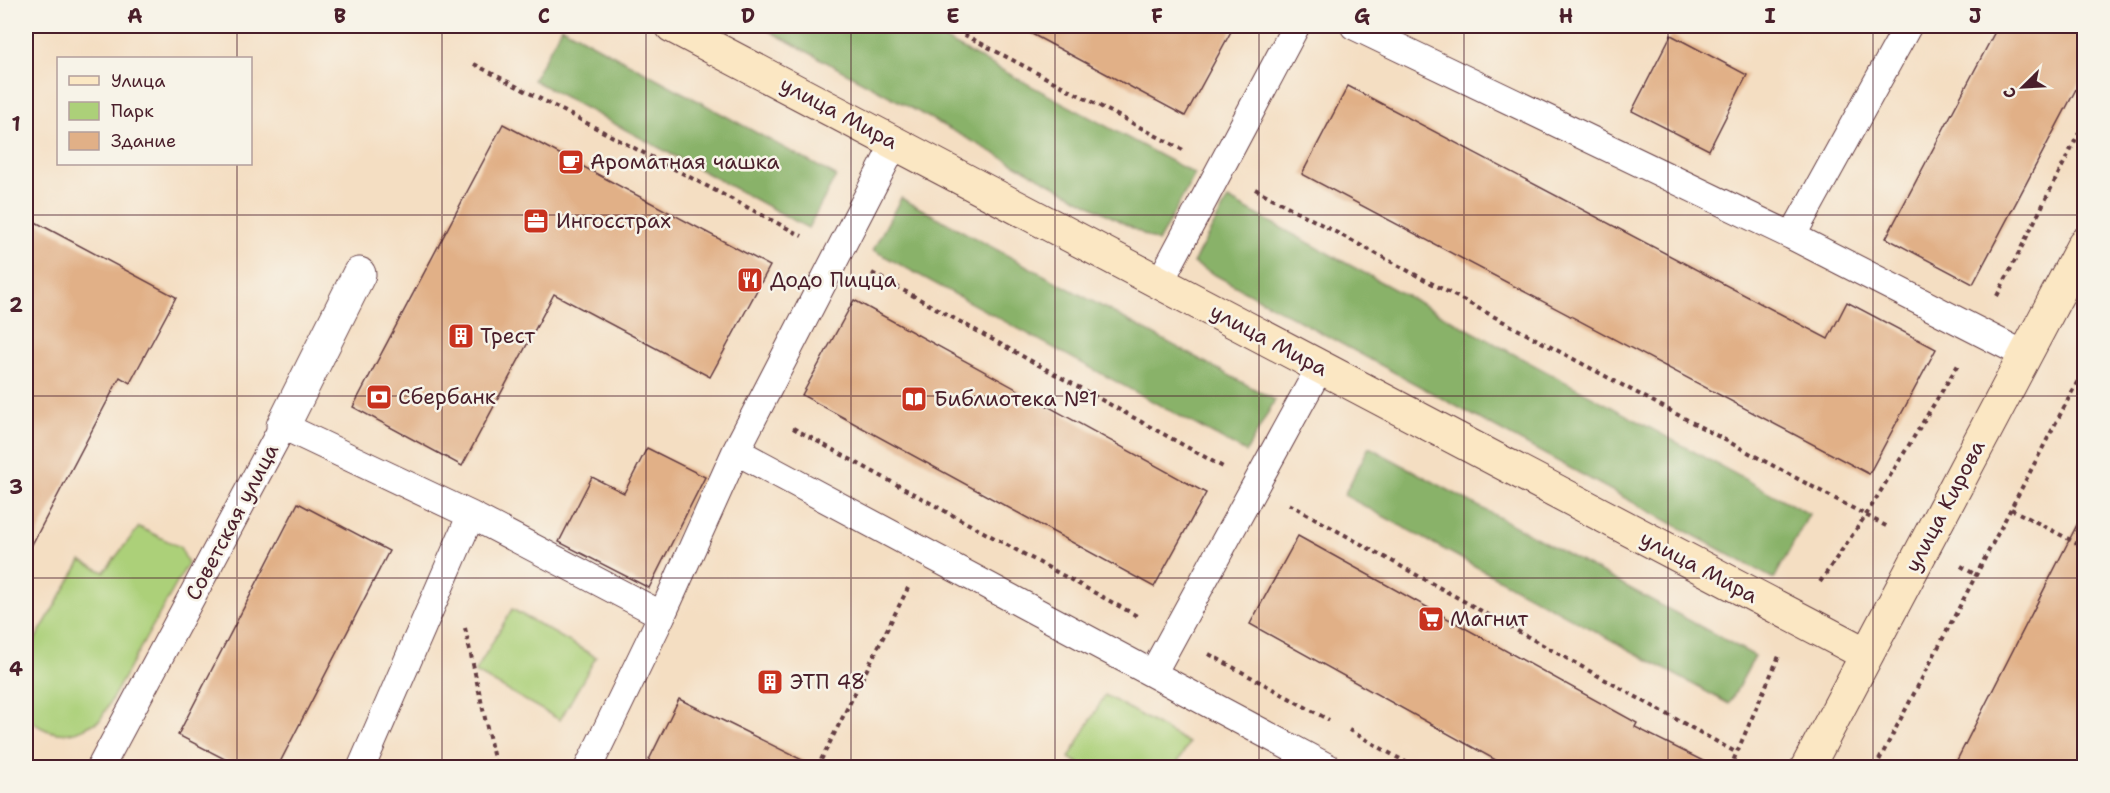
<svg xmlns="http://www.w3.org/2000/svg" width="2110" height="793" viewBox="0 0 2110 793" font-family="'Shantell Sans',sans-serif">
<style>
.green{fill:#acd079;stroke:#7b7852;stroke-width:1.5}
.forest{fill:#89b269;stroke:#6a684a;stroke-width:1.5}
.building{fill:#e1b087}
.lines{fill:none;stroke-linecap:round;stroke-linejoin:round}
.lane-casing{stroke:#643c42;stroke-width:29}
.street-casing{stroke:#643c42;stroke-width:35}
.secondary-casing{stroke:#643c42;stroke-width:35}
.path{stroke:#643c42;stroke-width:4;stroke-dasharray:4.5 4.5;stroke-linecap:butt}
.lane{stroke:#fff;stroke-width:27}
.street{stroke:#fff;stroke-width:33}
.secondary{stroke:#fbe7c3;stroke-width:33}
.grid{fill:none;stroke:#4a1f2b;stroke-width:1.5;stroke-opacity:0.55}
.labels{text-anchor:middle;stroke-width:5;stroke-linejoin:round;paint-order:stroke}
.street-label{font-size:21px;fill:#4a1f2b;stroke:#f7f3e8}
.poi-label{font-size:21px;fill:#4a1f2b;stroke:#f7f3e8;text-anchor:start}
.neatline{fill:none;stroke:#4a1f2b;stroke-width:2}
.grid-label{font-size:20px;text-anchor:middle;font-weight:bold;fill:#4a1f2b}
</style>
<rect width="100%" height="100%" fill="#f7f3e8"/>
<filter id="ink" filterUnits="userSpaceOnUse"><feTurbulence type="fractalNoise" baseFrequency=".0167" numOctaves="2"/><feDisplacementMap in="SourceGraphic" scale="12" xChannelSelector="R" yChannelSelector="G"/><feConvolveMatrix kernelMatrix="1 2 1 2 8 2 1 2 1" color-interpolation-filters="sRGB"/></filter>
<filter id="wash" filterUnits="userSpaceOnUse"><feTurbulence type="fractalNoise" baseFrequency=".008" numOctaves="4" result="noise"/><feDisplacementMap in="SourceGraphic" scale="24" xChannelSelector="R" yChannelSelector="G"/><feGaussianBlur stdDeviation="1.35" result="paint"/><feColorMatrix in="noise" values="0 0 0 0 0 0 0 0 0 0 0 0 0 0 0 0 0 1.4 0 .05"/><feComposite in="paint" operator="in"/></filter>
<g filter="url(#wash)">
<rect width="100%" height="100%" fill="#f4dec2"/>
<path class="green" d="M139,527L180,547L188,563L100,720C78,733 63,739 40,727C34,723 29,721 26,715V655L81,561L104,572Z
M512,609L596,657L560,720L475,672Z
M1105,695L1189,743L1175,767H1085L1069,758Z"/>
<path class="forest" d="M760,26H920L1195,174L1158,242Z
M562,27L836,176L808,228L533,80Z
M901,198L1275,400L1246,452L873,250Z
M1228,199L1809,514L1774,579L1193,263Z
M1369,447L1755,656L1729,704L1344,495Z"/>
<g id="blocks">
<path class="building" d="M1017,26H1234L1185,116Z
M1998,26H2085V72L1973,284L1886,238Z
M1671,35L1747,75L1709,150L1632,111Z
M1348,86L1828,339L1847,302L1936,349L1869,474L1302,174Z
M503,124L770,266L710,377L554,294L462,466L353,407Z
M26,217L176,297L130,383L120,377L26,556Z
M854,300L1206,493L1154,587L802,395Z
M647,448L705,477L649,588L559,542L592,477L624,493Z
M298,503L389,551L277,768H242L178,735Z
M2085,509V768H1953Z
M1298,536L1637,723L1635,727L1717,768H1510L1250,624Z
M679,699L746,732L818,768H645Z"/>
</g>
</g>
<g filter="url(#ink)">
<use href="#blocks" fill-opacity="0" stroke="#643c42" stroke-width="1.5"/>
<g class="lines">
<g class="lane-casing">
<path id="lane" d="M1354,26L1792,236L1908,26
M1792,236L2025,355
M1160,282L1296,26
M736,451L895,143
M662,615L736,451L1329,768
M1153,673L1320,367
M100,768L283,426L471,515
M361,768L471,515L662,615L588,768"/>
</g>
<g class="street-casing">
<path id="street" d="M283,426L359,274"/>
</g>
<g class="secondary-casing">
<path id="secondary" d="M672,26L1866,654
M1807,768L2084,244"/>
</g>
<path class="path" d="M948,26L1185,151
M474,64L802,236
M1255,189L1888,527
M872,273L1223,467
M1997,296L2084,123
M793,428L1139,617
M1289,504L1737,753
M2011,509L2084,547
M1961,566L1976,575
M1820,582L1866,515L1958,365
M465,628L496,768
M1209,654L1329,720
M1349,730L1416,768
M817,768L908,588
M1730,768L1779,656
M1875,768L2084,369"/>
<use href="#lane" class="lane"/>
<use href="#street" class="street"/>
<use href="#secondary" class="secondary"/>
</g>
</g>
<path class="grid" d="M237,26V58M442,26V768M646,26V768M851,26V768M1055,26V768M1259,26V768M1464,26V768M1668,26V768M1873,26V768M237,164V768M26,215H2084M26,396H2084M26,578H2084"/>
<defs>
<g id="cafe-square" transform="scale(1.35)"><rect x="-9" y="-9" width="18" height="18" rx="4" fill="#c8321e" stroke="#f7f3e8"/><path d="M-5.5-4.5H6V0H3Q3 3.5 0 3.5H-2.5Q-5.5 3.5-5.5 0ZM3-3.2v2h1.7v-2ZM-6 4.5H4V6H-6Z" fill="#fff"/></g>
<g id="office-square" transform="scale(1.35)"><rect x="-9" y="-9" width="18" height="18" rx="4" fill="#c8321e" stroke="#f7f3e8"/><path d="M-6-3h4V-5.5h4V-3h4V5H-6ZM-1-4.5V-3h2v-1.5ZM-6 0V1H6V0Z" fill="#fff"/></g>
<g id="restaurant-square" transform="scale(1.35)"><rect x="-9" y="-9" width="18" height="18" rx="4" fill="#c8321e" stroke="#f7f3e8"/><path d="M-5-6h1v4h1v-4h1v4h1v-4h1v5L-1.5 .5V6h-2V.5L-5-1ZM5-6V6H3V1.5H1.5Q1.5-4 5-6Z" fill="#fff"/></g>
<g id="building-square" transform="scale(1.35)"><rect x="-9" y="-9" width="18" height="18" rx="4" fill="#c8321e" stroke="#f7f3e8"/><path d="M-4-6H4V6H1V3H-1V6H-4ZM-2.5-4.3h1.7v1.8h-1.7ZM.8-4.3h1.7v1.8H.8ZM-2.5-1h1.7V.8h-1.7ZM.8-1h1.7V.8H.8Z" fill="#fff"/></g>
<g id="bank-square" transform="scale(1.35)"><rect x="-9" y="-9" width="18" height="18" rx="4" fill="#c8321e" stroke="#f7f3e8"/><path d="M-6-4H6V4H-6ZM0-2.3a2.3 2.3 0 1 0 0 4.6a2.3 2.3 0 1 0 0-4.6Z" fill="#fff"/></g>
<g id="library-square" transform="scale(1.35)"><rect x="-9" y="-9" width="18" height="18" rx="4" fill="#c8321e" stroke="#f7f3e8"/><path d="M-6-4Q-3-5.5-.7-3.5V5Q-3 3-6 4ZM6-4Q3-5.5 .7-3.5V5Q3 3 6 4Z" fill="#fff"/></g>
<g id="supermarket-square" transform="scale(1.35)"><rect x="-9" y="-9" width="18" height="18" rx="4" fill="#c8321e" stroke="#f7f3e8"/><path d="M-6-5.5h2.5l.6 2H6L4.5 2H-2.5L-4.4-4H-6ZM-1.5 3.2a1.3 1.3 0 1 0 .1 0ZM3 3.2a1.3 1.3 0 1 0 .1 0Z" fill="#fff"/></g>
</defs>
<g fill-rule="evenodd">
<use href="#cafe-square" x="571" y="162"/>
<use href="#office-square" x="536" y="221"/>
<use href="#restaurant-square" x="750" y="280"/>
<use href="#building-square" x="461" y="336"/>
<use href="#bank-square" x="379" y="397"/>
<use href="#library-square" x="914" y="399"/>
<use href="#supermarket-square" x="1431" y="619"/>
<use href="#building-square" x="770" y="682"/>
</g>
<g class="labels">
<g class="street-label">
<text transform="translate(839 113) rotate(28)" y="7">улица Мира</text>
<text transform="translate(1269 340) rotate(28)" y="7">улица Мира</text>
<text transform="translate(1945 506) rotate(-62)" y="7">улица Кирова</text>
<text transform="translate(232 522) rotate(-62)" y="7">Советская улица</text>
<text transform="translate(1699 567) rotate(28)" y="7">улица Мира</text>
</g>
<g class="poi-label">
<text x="590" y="169">Ароматная чашка</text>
<text x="556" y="228">Ингосстрах</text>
<text x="770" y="287">Додо Пицца</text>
<text x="480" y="343">Трест</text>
<text x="398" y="404">Сбербанк</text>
<text x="934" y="406">Библиотека №1</text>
<text x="1450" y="626">Магнит</text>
<text x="790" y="689">ЭТП 48</text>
</g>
</g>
<rect width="2110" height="793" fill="none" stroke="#f7f3e8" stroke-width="66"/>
<rect x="57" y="57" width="195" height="108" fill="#f7f3e8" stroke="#b29e9c" stroke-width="1.5"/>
<rect x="69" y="76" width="30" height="9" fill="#fbe7c3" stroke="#b29e9c" stroke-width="1.5"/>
<text x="111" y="87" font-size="18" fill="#4a1f2b">Улица</text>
<rect x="69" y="102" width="30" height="18" fill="#acd079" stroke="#b29e9c" stroke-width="1.5"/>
<text x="111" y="117" font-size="18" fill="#4a1f2b">Парк</text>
<rect x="69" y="132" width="30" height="18" fill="#e1b087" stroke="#b29e9c" stroke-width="1.5"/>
<text x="111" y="147" font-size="18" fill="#4a1f2b">Здание</text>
<g transform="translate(2023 87) rotate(246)" stroke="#f7f3e8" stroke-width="4.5" paint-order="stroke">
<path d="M0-4.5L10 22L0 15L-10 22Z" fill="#4a1f2b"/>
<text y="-9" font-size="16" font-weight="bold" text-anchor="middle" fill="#4a1f2b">С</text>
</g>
<rect x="33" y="33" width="2044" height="727" class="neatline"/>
<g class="grid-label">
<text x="135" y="23">A</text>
<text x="340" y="23">B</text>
<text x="544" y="23">C</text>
<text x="748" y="23">D</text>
<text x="953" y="23">E</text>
<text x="1157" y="23">F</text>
<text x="1362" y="23">G</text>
<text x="1566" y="23">H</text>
<text x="1770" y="23">I</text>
<text x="1975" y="23">J</text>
<text x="16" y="131">1</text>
<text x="16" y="312">2</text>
<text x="16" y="494">3</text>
<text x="16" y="676">4</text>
</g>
</svg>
